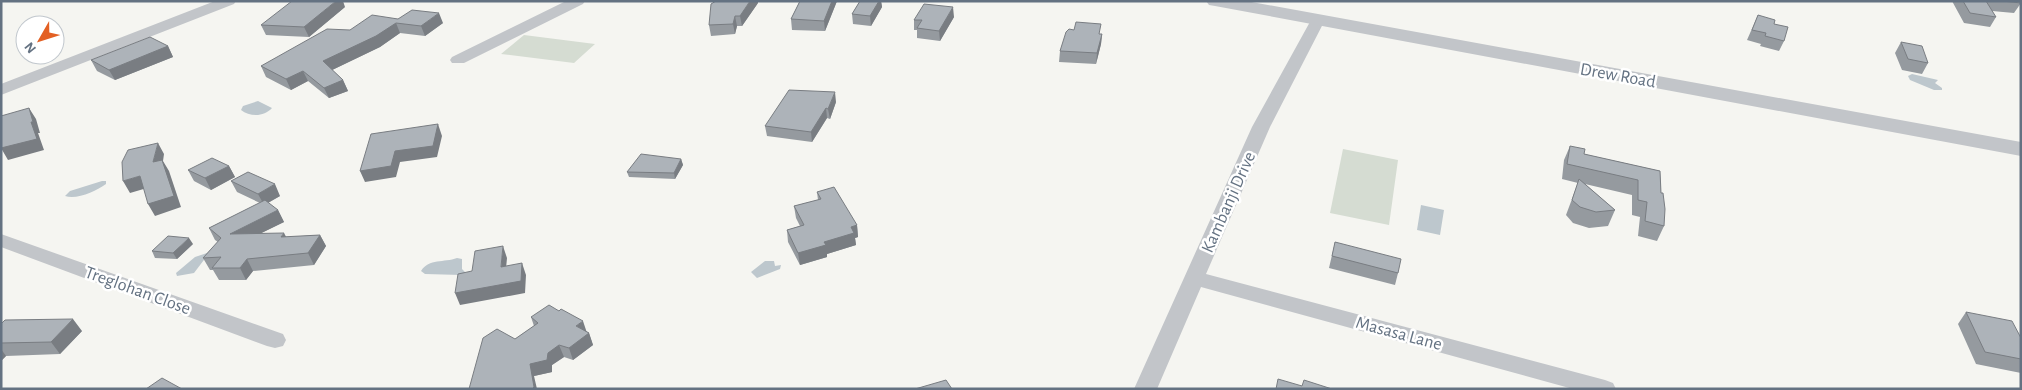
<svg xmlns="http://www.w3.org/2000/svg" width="2022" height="390" viewBox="0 0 2022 390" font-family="'Alegreya Sans',sans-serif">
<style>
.green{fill:#d5dcd2}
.water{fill:#bdc7cd}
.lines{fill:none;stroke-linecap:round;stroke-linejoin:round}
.minor{fill:#c2c5c9;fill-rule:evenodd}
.tertiary{fill:#c2c5c9;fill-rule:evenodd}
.wall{fill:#959a9f}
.shaded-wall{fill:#797d82}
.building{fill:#adb3b9;stroke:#797d82}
.labels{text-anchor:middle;stroke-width:5;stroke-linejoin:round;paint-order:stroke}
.street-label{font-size:18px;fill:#647282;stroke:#fff}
</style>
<rect width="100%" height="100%" fill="#f5f5f1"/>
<path class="green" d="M524,35L595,44L574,63L501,54Z
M1343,149L1398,160L1389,225L1330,213Z"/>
<path class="water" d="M1912,74L1938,80L1935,83L1942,88V90H1934L1910,80L1908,76Z
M258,101L272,108C264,117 250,117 241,110L243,106Z
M102,181H106V184C96,191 77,200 65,196L70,191Z
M1421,205L1444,210L1440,235L1417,230Z
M210,252L194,273L177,276L176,273L195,257Z
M457,258L462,259V269L465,272L461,275L425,274L421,271C429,258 444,263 457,258Z
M765,261H774L775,266L781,265L780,269L757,278L751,272Z"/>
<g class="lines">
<path class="minor" d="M215,1H236L234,4L1,95V84Z
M566,1H585L583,4L464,63H452L450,60L452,57Z
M1318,16L1323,17L1325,20L1270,127L1206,274L1605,380L1613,383L1616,389H1573L1201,287L1157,389H1134L1252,127L1311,20L1313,17Z
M1,234L283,334L286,340L283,346L275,348L267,346L1,247Z"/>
<path class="tertiary" d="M1206,1H1246L2021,142V156L1215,6L1209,5Z"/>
</g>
<path class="wall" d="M800,1H837L825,31L792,30L791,19Z
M860,1H881L882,7L871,26L853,24L852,14Z
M1952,1H2019L2021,3L2014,13L1992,11L1996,17L1990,27L1964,23Z
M758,3L742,26H737L735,34L711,36L709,25Z
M345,7L309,37L266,35L261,25Z
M1758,15L1774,24L1784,41L1779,51L1760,46L1761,44L1747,40Z
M954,17L940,41L917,38V30H914V20Z
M398,19L443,23L425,36L400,33L380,47L332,70L343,80L348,91L329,98L308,81L291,90L266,77L261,66L350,30Z
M1101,34H1102L1101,44L1096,64L1059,62L1060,51Z
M1901,42L1928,63L1922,74L1902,70L1895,53Z
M168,46L173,57L115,80L97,71L91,60Z
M836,102L830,119L827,118L812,142L767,136L765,126Z
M1570,146L1584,154L1660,171L1661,193L1664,226L1657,241L1638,236L1640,217L1632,215V195L1585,184L1615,210L1608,226L1589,228L1573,223L1566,215L1578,183L1562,179L1564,160Z
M681,159L683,165L675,179L629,177L627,172Z
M229,166L235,177L211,190L194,181L188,170Z
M231,181L280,196L268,203L278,210L284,222L261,233L286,237L320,235L326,246L314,265L253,271L246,280H219L213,270H210L203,258L218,242L215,240L209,228L260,203L237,192Z
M817,192L857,225L858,237L855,238L856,245L827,254V257L800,265L788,242L787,230L800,226L796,218L794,206L818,200Z
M1335,242L1398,273L1395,285L1329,268Z
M193,244L177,259L155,258L152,251Z
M1966,312L2021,338V373L1976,364L1958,324Z
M531,317L586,331L589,333L593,345L573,360L564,357L552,365V372L534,376L515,339L534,326Z
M1,324L82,331L60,354L6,356L1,361Z"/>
<path class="shaded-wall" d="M336,1H343L345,7L309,37L304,27Z
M750,1H758V3L742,26L740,16Z
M832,1H837L825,31L824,21Z
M879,1H881L882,7L871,26L870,16Z
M953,7L954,17L940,41L939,31Z
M439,13L443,23L425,36L421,26Z
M735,16L737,26L735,34L733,24Z
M396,23L400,33L380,47L328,72L323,61Z
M1102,34L1101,44L1096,64L1097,53Z
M168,46L173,57L115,80L109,70Z
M303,71L308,81L291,90L286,79Z
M343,80L348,91L329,98L324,88Z
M835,92L836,102L830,119L828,109Z
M29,108L36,119L40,133H38L44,150L8,160L1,148Z
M826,108L827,118L812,142L811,132Z
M438,124L442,136L437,157L400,162L396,177L365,182L360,171Z
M158,143L164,154L163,161L169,171L181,207L155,216L148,204L153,162Z
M681,159L683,165L675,179L674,173Z
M229,166L235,177L211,190L205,178Z
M140,176L147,188L130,193L123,181Z
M275,184L280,196L264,205L258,194Z
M278,210L284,222L237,245L230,234Z
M857,225L858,237L855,238L856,245L827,254V257L800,265L798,253L824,242L851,227Z
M284,233L290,244L281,237Z
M320,235L326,246L314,265L308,253Z
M189,238L193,244L177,259L173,253Z
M503,246L507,258L505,279L501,267Z
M247,259L253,271L246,280L240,268Z
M522,263L526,275L525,293L460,305L455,293Z
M73,319L82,331L60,354L51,342Z
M583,321L587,333L576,326Z
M589,333L593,345L573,360L569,348Z
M559,345L564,357L552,365V372L534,376L537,389H532L530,364Z
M1,349L6,356L1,361Z"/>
<path class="building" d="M292,1H336L304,27L261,25Z
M716,1H750L740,16H735L733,24L709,25L711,4Z
M800,1H832L824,21L791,19Z
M860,1H879L870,16L852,14Z
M1963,1H1986L1996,17L1970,13Z
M2002,1H2019L2021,3Z
M924,4L953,7L939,31L917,28L922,20H914Z
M412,10L439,13L421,26L396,23L376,36L323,61L343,80L324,88L303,71L286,79L261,66L327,29L350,30L372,15L398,19Z
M1758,15L1775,20L1774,24L1788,27L1784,41L1765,36L1766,33L1752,30Z
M1076,22L1101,24L1099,34H1102L1097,53L1060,51L1066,32L1069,29L1074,30Z
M150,37L168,46L109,70L91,60Z
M1901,42L1922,46L1928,63L1908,59Z
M789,90L835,92L828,109L826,108L811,132L765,126Z
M29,108L33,122H31L37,139L1,148V116Z
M438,124L433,146L395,151L391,166L360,171L371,134Z
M158,143L153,162L162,160L174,196L148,204L140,176L123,181L122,162L128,150Z
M1570,146L1585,149L1584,154L1660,171L1661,193H1663L1665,209L1664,226L1645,221L1647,202L1638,200V180L1567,164Z
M641,154L681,159L674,173L627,172Z
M212,158L229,166L205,178L188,170Z
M248,172L275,184L258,194L231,181Z
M1579,179L1615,210L1596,212L1580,207L1572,200Z
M834,187L857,225L851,227L854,233L824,242L826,245L798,253L787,230L804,225L794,206L821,199L817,192Z
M265,200L278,210L230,234L284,233L281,237L320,235L308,253L247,259L240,268H212L221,257L203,258L221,238L209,228Z
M168,236L189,238L173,253L152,251Z
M1335,242L1401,259L1398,273L1332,256Z
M503,246L501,267L522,263L521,281L455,293L458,274L472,271L475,251Z
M549,305L559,311L561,309L583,321L576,326L589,333L569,348L559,345L548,353L547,360L530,364L534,387L532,389H469L483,338L497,329L515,339L538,323L531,317Z
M1966,312L2012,321L2021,338V359L1985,352Z
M73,319L51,342L1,343V324L5,320Z
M162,378L182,389H146Z
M1278,379L1302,386L1304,380L1332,389H1276Z
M946,380L952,389H915Z"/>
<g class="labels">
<g class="street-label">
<text transform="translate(1618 75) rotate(10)" y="6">Drew Road</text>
<text transform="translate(1228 202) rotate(-66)" y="6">Kambanji Drive</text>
<text transform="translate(138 290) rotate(20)" y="6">Treglohan Close</text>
<text transform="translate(1399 333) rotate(15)" y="6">Masasa Lane</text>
</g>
</g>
<rect width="2022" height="390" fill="none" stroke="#647282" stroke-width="5"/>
<g transform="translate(40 40) rotate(231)"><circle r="24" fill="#ffffff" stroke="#c1c7cd"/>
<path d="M0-4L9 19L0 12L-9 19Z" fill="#e36023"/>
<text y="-8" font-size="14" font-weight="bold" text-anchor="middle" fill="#647282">N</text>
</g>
</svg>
